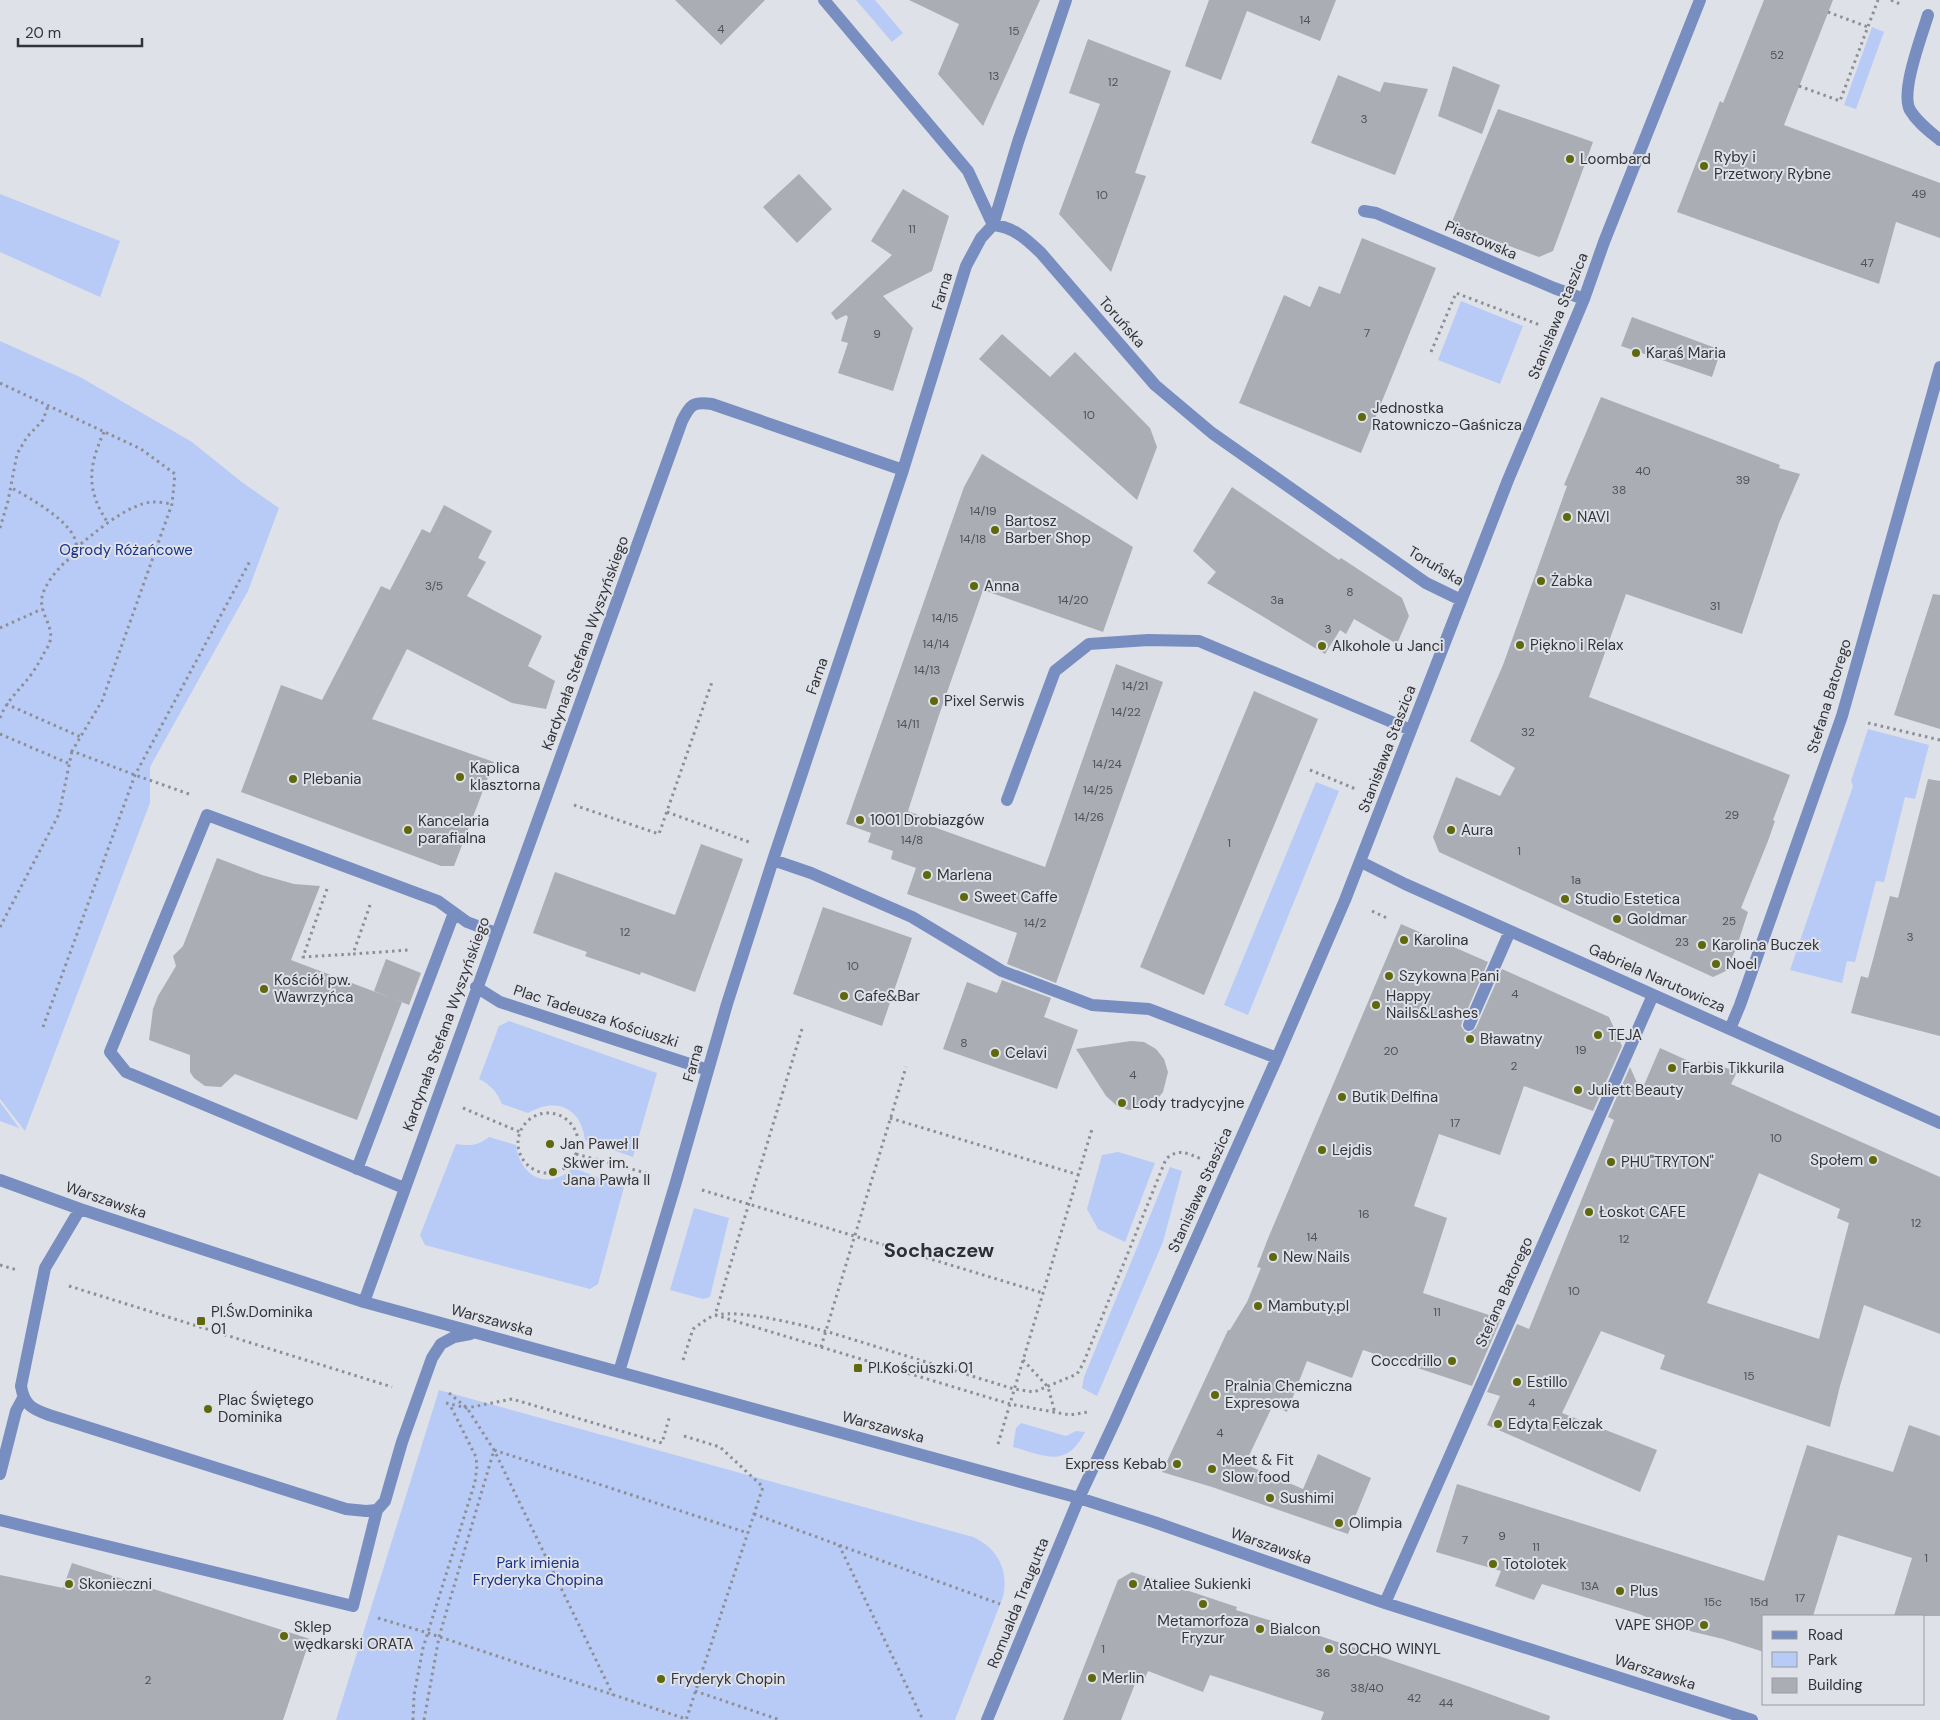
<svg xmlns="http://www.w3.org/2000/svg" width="1940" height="1720" viewBox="0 0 1940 1720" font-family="'DM Sans',sans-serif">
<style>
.green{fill:#b8cbf6}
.building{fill:#aaadb4;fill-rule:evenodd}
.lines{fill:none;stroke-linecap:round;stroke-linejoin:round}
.path{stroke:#8d8f94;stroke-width:3;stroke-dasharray:2.5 4;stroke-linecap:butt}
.minor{stroke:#798ec0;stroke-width:12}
.poi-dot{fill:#5f680d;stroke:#dee1e8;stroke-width:2}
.labels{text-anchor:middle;stroke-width:4;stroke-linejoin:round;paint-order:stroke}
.number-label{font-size:12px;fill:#515256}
.poi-label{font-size:15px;fill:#333437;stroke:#dee1e8;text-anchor:start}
.street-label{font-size:15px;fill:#333437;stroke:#dee1e8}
.park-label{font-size:15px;fill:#193388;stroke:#dee1e8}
.district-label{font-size:20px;font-weight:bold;fill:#2d2f35;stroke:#dee1e8}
</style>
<rect width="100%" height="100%" fill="#dee1e8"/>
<path class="green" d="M856,0H875L903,33L892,42Z
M1872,27L1884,32L1856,109L1844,105Z
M0,194L120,241L100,297L0,252Z
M1461,301L1523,326L1500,384L1438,360Z
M0,341L80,377L192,442L243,483L279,508L248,591L150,767V803L25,1131L0,1099Z
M1868,729L1929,745L1915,799L1905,797L1884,882L1876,881L1855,962L1847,961L1842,983L1790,970L1853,786L1851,781Z
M1316,782L1339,791L1248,1015L1224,1005Z
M509,1021L657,1073L633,1157L585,1140C581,1107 556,1097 528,1113L502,1104C497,1092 491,1085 479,1079L499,1026Z
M0,1102L19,1128L0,1121Z
M489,1137L516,1145C520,1177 548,1191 573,1168L624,1187L598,1284L590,1289L425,1245L420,1235L456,1144C469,1146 478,1146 489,1137Z
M1118,1152L1155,1163L1125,1242L1098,1229L1087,1209L1102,1155Z
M1170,1167L1182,1171L1163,1242L1097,1396L1082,1388L1084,1377Z
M694,1208L729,1218L710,1297L703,1299L670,1290Z
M439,1390L973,1537C998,1548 1009,1571 1003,1597L955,1720H336Z
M1021,1423L1066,1436L1076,1431L1085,1432C1066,1469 1045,1456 1013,1447L1016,1428Z"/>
<path class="building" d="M675,0H765L721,45Z
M909,0H1040L983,126L938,74L959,24Z
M1209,0H1336L1320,41L1247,11L1221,80L1185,66Z
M1764,0H1833L1784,125L1940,183V238L1896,222L1879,284L1677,212L1720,101L1723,103Z
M1088,39L1171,71L1135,173L1146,176L1111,272L1059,214L1100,104L1069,93Z
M1453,66L1500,85L1482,134L1438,116Z
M1338,75L1380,92L1384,82L1428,89L1395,175L1311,143Z
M1498,109L1593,142L1553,251L1539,257L1451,224Z
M799,174L832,209L797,243L763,207Z
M903,189L949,216L932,271L883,296L913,328L893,391L838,373L848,343L841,341L848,317L846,315L836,320L831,313L892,255L871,241Z
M1362,238L1436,268L1361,453L1239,403L1284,295L1310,307L1319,286L1340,294Z
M1632,317L1721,350L1712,377L1621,346Z
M1002,334L1050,377L1075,352L1150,428L1157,447L1137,500L979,359Z
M1601,397L1780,465L1779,468L1800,474L1779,523L1742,634L1626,594L1589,697L1790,775L1773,820L1775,821L1768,841L1741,908L1748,912L1736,949L1726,971L1713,977L1439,852L1433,837L1456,777L1500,796L1515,768L1470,741L1503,665L1567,486L1564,485Z
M982,454L1133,547L1103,632L983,590L938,718L908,811L933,821L931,826L1045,867L1116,664L1163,682L1056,983L1007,964L1017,933L907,894L916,868L891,859L893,851L868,842L871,833L846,824L964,487Z
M1232,487L1339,560L1341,558L1402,598L1409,616L1397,644L1354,619L1346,634L1340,630L1325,654L1207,583L1216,572L1193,551Z
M444,505L492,531L478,558L486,562L467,596L542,636L528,666L555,681L546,709L512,703L407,649L372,719L494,762L454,866H441L241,792L281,685L322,700L381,586L390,590L422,529L430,533Z
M1933,594L1940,595V729L1894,715Z
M1254,691L1318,719L1204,995L1140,967Z
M1928,779L1940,781V1036L1851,1013L1861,976L1868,978L1890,896L1898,898Z
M701,844L743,859L695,992L641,972L640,975L585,956L587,952L533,933L555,872L675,915Z
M217,858L262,875L294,884L320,886L291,960L402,1002L357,1120L235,1074L221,1087L205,1086L194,1078L190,1072V1055L149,1040L153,1009L158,996L176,966L173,956L183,946Z
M823,907L912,938L882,1026L793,994Z
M1401,924L1488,962L1462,1022L1461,1026L1465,1032L1470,1033L1476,1028L1502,969L1609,1017L1622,1046L1593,1111L1524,1086L1500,1155L1439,1134L1414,1206L1447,1218L1423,1293L1501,1319L1472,1386L1363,1350L1352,1378L1307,1361L1287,1412L1273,1405L1245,1464L1303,1489L1318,1454L1371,1478L1348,1534L1212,1487L1162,1472L1228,1330H1230L1247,1302L1261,1268L1257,1267L1269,1236Z
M386,959L421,973L409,1005L374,991Z
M1002,980L1051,998L1044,1017L1078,1030L1057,1089L943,1049L967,982L997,993Z
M1131,1041L1144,1042L1156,1049L1164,1059L1168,1072L1163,1092L1155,1102L1143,1109L1129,1110L1117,1106L1106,1096L1076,1049Z
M1660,1048L1704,1068L1708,1061L1737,1072L1731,1084L1940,1177V1334L1864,1305L1840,1386L1830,1427L1660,1369L1665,1355L1601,1331L1562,1413L1657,1450L1640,1492L1487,1425L1500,1396L1487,1392L1517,1324L1529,1329L1614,1120L1608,1117L1630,1067L1641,1092ZM1759,1173L1840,1209L1837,1218L1849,1223L1819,1339L1707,1303Z
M1909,1425L1940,1436V1616H1894L1912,1558L1838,1535L1813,1616H1764V1652L1723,1639L1669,1626L1639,1614L1542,1584L1534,1600L1495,1586L1501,1571L1436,1552L1457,1484L1764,1581L1807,1445L1893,1472Z
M72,1563L310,1639L283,1720H0V1575L63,1588Z
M1132,1572L1237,1607L1236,1610L1317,1635L1470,1687L1550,1716L1549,1720H1321L1324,1712L1210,1675L1203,1692L1148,1671L1145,1678L1138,1676L1121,1720H1063L1118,1580Z"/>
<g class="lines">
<path class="path" d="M1891,0L1902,5
M1828,12L1868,27
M1799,86L1840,101L1878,0
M1431,352L1456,293L1540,325
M0,383L141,449L175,474L172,504L102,701L72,751L135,775L189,794
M104,432C88,467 86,490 108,523
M0,528L8,501L17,454L27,437L43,420L48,406
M76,548C94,533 129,503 153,502C159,502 166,503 172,504
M0,628L42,609
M6,704L81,737
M0,718C7,699 22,688 33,672C37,666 40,661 43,655C45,651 49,646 50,641C54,626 39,613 42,597C45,584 56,571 65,562C68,560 72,557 74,554C89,529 26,496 10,487
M1868,723L1940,740
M0,734L70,764
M1310,770L1358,790
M574,805L659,834L712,682
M667,812L749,842
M327,889L303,957L353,954
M370,905L353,954L409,950
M1372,911L1387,918
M0,927L59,814L72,751
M43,1027L135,775L250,561
M802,1029L715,1315L821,1347L906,1067
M463,1108L520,1132
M518 1143a30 30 0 1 1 60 0a30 30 0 1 1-60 0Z
M890,1118L1079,1175
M576,1154L646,1173
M702,1190L1043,1293
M0,1265L17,1270
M69,1286L392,1387
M821,1347L1010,1404L1070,1415L1088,1412
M683,1360L693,1329C699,1325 708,1317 716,1315C741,1309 806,1326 832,1333L1014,1389L1034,1392L1077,1374L1083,1364L1166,1159C1178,1148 1187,1153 1201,1159
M1023,1360L1048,1387L1055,1413
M449,1393L467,1408L494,1450L613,1695
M446,1403L467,1408L512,1399L662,1443L670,1415
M684,1436L720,1447L763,1487L686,1720
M998,1444L1092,1129
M754,1514L1000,1604
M839,1545L923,1720
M378,1618L428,1633L686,1719
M695,1691L780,1720
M413,1720L414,1695L423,1648L475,1482L477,1466L476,1457L450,1405
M424,1720L439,1637L494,1450L748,1533"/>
<path class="minor" d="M824,0L968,171L993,225C1014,227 1026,239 1041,253L1155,385L1212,433L1426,583L1461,600
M1928,15C1922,35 1900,92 1910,110C1917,122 1929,131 1940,140
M1364,211L1376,213L1554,288L1584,299
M1007,800L1055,671L1089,644L1148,640L1199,641L1411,730
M773,860L811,873L912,917L1002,971L1092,1005L1149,1009L1277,1058
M1361,862L1405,884L1940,1123
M476,987L500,1002L708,1070
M1469,1025L1510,931
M1730,1029L1740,1005L1842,716L1940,367
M357,1169L454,913
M0,1180L80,1209L364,1302L1079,1498L1154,1522L1385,1603L1752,1720
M404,1188L126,1072L110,1052L207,815L438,901L467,922L496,933
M80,1209L45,1268L21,1386C24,1405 32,1409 49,1415L346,1509L366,1511L377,1510L385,1501L402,1442L432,1358L441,1344L454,1337L470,1334
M364,1302L682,421C690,405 693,401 712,404L903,470
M619,1372L676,1182L727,1004L773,860L903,470L966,266L981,238L993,225L1018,142L1066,0
M0,1474L16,1411L23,1398
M0,1520L353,1606L377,1510
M1385,1603L1653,995
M987,1720L1079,1498L1115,1421L1277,1058L1345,900L1508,480L1584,299L1604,242L1700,0"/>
</g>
<g class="poi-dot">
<circle cx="1570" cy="159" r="5"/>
<circle cx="1704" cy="166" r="5"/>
<circle cx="1636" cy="353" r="5"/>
<circle cx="1362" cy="417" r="5"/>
<circle cx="1567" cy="517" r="5"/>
<circle cx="995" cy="530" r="5"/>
<circle cx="1541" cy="581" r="5"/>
<circle cx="974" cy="586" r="5"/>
<circle cx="1520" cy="645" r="5"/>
<circle cx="1322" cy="646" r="5"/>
<circle cx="934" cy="701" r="5"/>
<circle cx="460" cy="777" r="5"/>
<circle cx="293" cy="779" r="5"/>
<circle cx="860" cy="820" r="5"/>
<circle cx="408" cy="830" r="5"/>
<circle cx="1451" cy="830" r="5"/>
<circle cx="927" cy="875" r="5"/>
<circle cx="964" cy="897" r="5"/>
<circle cx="1565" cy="899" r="5"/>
<circle cx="1617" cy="919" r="5"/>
<circle cx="1404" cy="940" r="5"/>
<circle cx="1702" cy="945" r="5"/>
<circle cx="1716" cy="964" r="5"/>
<circle cx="1389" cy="976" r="5"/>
<circle cx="264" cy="989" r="5"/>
<circle cx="844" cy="996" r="5"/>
<circle cx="1376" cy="1005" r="5"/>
<circle cx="1598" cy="1035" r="5"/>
<circle cx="1470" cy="1039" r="5"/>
<circle cx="995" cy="1053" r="5"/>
<circle cx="1672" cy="1068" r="5"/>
<circle cx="1578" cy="1090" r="5"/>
<circle cx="1342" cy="1097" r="5"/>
<circle cx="1122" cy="1103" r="5"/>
<circle cx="550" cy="1144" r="5"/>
<circle cx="1322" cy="1150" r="5"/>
<circle cx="1873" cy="1160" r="5"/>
<circle cx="1611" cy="1162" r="5"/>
<circle cx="553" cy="1172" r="5"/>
<circle cx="1589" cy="1212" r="5"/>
<circle cx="1273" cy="1257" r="5"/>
<circle cx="1258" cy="1306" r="5"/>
<rect x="196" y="1316" width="10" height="10" rx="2.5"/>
<circle cx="1452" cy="1361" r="5"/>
<rect x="853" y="1363" width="10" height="10" rx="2.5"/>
<circle cx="1517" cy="1382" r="5"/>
<circle cx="1215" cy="1395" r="5"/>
<circle cx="208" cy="1409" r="5"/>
<circle cx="1498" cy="1424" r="5"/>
<circle cx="1177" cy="1464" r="5"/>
<circle cx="1212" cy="1469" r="5"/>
<circle cx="1270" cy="1498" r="5"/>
<circle cx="1339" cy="1523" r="5"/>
<circle cx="1493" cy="1564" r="5"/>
<circle cx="69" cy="1584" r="5"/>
<circle cx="1133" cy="1584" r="5"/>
<circle cx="1620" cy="1591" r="5"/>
<circle cx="1203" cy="1604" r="5"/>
<circle cx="1704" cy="1625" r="5"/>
<circle cx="1260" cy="1629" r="5"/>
<circle cx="284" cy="1636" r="5"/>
<circle cx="1329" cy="1649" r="5"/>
<circle cx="1092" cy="1678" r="5"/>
<circle cx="661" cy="1679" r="5"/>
</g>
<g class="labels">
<g class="number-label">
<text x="1305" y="24">14</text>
<text x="721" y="33">4</text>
<text x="1014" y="35">15</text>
<text x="1777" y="59">52</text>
<text x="994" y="80">13</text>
<text x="1113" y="86">12</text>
<text x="1364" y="123">3</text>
<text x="1919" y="198">49</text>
<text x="1102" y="199">10</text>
<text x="912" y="233">11</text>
<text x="1867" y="267">47</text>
<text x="1367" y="337">7</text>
<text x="877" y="338">9</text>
<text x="1089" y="419">10</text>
<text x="1643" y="475">40</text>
<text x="1743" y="484">39</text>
<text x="1619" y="494">38</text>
<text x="983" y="515">14/19</text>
<text x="973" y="543">14/18</text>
<text x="434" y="590">3/5</text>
<text x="1350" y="596">8</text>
<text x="1073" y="604">14/20</text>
<text x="1277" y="604">3a</text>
<text x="1715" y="610">31</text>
<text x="945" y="622">14/15</text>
<text x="1328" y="633">3</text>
<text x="936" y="648">14/14</text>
<text x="927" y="674">14/13</text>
<text x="1135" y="690">14/21</text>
<text x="1126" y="716">14/22</text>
<text x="908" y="728">14/11</text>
<text x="1528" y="736">32</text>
<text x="1107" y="768">14/24</text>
<text x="1098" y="794">14/25</text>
<text x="1732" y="819">29</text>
<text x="1089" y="821">14/26</text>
<text x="912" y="844">14/8</text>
<text x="1229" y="847">1</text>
<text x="1519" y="855">1</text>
<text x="1576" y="884">1a</text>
<text x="1729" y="925">25</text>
<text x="1035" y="927">14/2</text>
<text x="625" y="936">12</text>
<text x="1910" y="941">3</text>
<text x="1682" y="946">23</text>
<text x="853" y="970">10</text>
<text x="1515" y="998">4</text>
<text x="964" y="1047">8</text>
<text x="1581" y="1054">19</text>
<text x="1391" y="1055">20</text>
<text x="1514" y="1070">2</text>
<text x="1133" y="1079">4</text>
<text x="1455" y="1127">17</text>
<text x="1776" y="1142">10</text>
<text x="1364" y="1218">16</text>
<text x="1916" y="1227">12</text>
<text x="1312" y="1241">14</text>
<text x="1624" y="1243">12</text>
<text x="1574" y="1295">10</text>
<text x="1437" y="1316">11</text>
<text x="1749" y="1380">15</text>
<text x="1532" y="1407">4</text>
<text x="1220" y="1437">4</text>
<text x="1502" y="1540">9</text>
<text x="1465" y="1544">7</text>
<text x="1536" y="1551">11</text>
<text x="1926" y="1562">1</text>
<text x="1590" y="1590">13A</text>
<text x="1800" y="1602">17</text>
<text x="1713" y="1606">15c</text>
<text x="1759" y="1606">15d</text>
<text x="1103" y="1653">1</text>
<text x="1323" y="1677">36</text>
<text x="148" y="1684">2</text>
<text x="1367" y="1692">38/40</text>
<text x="1414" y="1702">42</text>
<text x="1446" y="1707">44</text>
</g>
<g class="poi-label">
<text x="1714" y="162">Ryby i<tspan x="1714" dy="17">Przetwory Rybne</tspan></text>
<text x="1580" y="164">Loombard</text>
<text x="1646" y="358">Karaś Maria</text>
<text x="1372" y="413">Jednostka<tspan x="1372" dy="17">Ratowniczo-Gaśnicza</tspan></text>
<text x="1577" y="522">NAVI</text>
<text x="1005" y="526">Bartosz<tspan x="1005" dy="17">Barber Shop</tspan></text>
<text x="1551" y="586">Żabka</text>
<text x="984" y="591">Anna</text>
<text x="1530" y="650">Piękno i Relax</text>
<text x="1332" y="651">Alkohole u Janci</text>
<text x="944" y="706">Pixel Serwis</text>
<text x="470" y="773">Kaplica<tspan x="470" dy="17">klasztorna</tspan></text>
<text x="303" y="784">Plebania</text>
<text x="870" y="825">1001 Drobiazgów</text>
<text x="418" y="826">Kancelaria<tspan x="418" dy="17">parafialna</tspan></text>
<text x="1461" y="835">Aura</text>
<text x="937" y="880">Marlena</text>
<text x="974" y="902">Sweet Caffe</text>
<text x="1575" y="904">Studio Estetica</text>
<text x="1627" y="924">Goldmar</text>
<text x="1414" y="945">Karolina</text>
<text x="1712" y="950">Karolina Buczek</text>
<text x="1726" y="969">Noel</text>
<text x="1399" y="981">Szykowna Pani</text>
<text x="274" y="985">Kościół pw.<tspan x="274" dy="17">Wawrzyńca</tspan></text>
<text x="854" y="1001">Cafe&amp;Bar</text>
<text x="1386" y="1001">Happy<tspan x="1386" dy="17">Nails&amp;Lashes</tspan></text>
<text x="1608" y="1040">TEJA</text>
<text x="1480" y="1044">Bławatny</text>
<text x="1005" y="1058">Celavi</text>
<text x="1682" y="1073">Farbis Tikkurila</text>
<text x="1588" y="1095">Juliett Beauty</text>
<text x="1352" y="1102">Butik Delfina</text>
<text x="1132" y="1108">Lody tradycyjne</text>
<text x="560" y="1149">Jan Paweł II</text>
<text x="1332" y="1155">Lejdis</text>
<text x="1863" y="1165" text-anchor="end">Społem</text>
<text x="1621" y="1167">PHU"TRYTON"</text>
<text x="563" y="1168">Skwer im.<tspan x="563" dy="17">Jana Pawła II</tspan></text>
<text x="1599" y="1217">Łoskot CAFE</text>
<text x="1283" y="1262">New Nails</text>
<text x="1268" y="1311">Mambuty.pl</text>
<text x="211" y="1317">Pl.Św.Dominika<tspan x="211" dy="17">01</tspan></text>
<text x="1442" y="1366" text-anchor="end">Coccdrillo</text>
<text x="868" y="1373">Pl.Kościuszki 01</text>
<text x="1527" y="1387">Estillo</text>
<text x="1225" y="1391">Pralnia Chemiczna<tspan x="1225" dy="17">Expresowa</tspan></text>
<text x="218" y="1405">Plac Świętego<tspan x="218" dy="17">Dominika</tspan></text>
<text x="1508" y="1429">Edyta Felczak</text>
<text x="1222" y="1465">Meet &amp; Fit<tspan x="1222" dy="17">Slow food</tspan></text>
<text x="1167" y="1469" text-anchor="end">Express Kebab</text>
<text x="1280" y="1503">Sushimi</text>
<text x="1349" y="1528">Olimpia</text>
<text x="1503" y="1569">Totolotek</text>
<text x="79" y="1589">Skonieczni</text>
<text x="1143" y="1589">Ataliee Sukienki</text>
<text x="1630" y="1596">Plus</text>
<text x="1203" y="1626" text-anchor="middle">Metamorfoza<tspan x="1203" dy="17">Fryzur</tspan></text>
<text x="1694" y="1630" text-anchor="end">VAPE SHOP</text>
<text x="294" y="1632">Sklep<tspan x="294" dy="17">wędkarski ORATA</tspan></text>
<text x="1270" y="1634">Bialcon</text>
<text x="1339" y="1654">SOCHO WINYL</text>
<text x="1102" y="1683">Merlin</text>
<text x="671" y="1684">Fryderyk Chopin</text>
</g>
<g class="street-label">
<text transform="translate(1481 240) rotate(23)" y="5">Piastowska</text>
<text transform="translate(942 291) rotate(-73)" y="5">Farna</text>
<text transform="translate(1558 316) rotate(-68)" y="5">Stanisława Staszica</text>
<text transform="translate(1122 322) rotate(49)" y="5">Toruńska</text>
<text transform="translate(1436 566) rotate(31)" y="5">Toruńska</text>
<text transform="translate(585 643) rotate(-70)" y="5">Kardynała Stefana Wyszyńskiego</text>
<text transform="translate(817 676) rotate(-71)" y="5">Farna</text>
<text transform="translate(1829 696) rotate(-73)" y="5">Stefana Batorego</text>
<text transform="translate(1387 749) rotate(-69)" y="5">Stanisława Staszica</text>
<text transform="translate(1657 978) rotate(24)" y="5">Gabriela Narutowicza</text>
<text transform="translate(596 1016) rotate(18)" y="5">Plac Tadeusza Kościuszki</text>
<text transform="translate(446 1024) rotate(-70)" y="5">Kardynała Stefana Wyszyńskiego</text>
<text transform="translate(693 1063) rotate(-74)" y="5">Farna</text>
<text transform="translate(1200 1190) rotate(-66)" y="5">Stanisława Staszica</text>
<text transform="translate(106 1200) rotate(19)" y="5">Warszawska</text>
<text transform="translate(1504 1292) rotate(-66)" y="5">Stefana Batorego</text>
<text transform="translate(492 1320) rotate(15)" y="5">Warszawska</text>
<text transform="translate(883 1427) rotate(15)" y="5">Warszawska</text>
<text transform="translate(1271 1546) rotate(19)" y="5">Warszawska</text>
<text transform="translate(1018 1603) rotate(-68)" y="5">Romualda Traugutta</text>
<text transform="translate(1655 1672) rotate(18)" y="5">Warszawska</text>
</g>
<g class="park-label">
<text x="126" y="555">Ogrody Różańcowe</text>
<text x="538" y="1568">Park imienia<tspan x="538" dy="17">Fryderyka Chopina</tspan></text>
</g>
<g class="district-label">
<text x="939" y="1257">Sochaczew</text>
</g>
</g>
<rect x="1762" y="1615" width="162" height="90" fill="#dee1e8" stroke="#9a9ca1"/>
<rect x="1772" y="1631" width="25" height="8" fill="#798ec0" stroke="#9a9ca1"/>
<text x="1808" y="1640" font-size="15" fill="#333437">Road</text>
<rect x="1772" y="1652" width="25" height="15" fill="#b8cbf6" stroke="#9a9ca1"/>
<text x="1808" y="1665" font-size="15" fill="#333437">Park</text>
<rect x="1772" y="1678" width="25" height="15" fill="#aaadb4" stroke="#9a9ca1"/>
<text x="1808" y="1690" font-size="15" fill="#333437">Building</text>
<path d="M18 38v8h124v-8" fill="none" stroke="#333437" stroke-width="2.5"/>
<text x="25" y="38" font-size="15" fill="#333437" stroke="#dee1e8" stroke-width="4" paint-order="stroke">20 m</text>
</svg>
